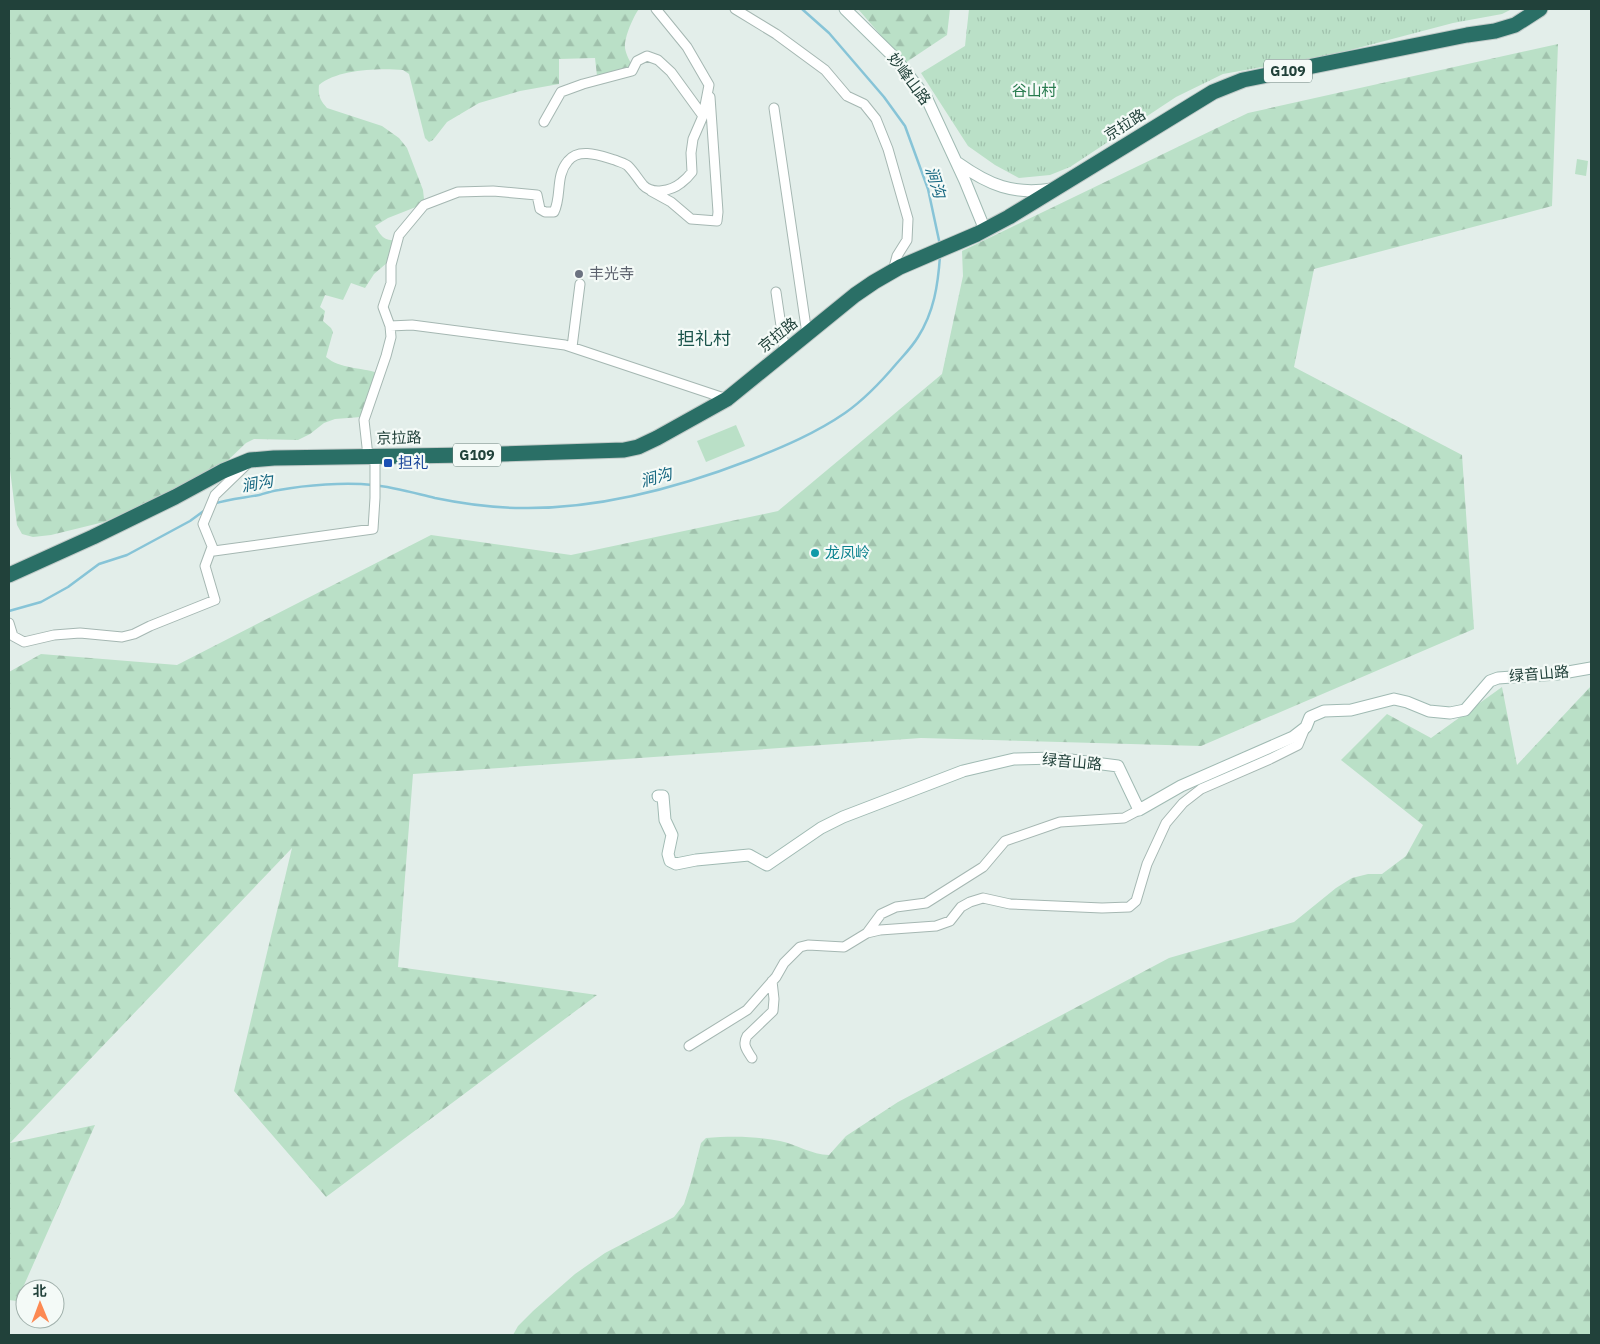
<svg xmlns="http://www.w3.org/2000/svg" width="1600" height="1344" viewBox="0 0 1600 1344" font-family="'IBM Plex Sans','Noto Sans SC',sans-serif">
<style>
.forest{fill:url(#forest-firs)}
.park{fill:url(#park-tufts)}
.garden{fill:#bae0c7}
.lines{fill:none;stroke-linecap:round;stroke-linejoin:round}
.stream{stroke:#87c4d7;stroke-width:2.5}
.street-casing{stroke:#a5b7b2;stroke-width:11}
.secondary-casing{stroke:#a0bab3;stroke-width:13}
.highway-casing{stroke:#c1cac8;stroke-width:17}
.street{stroke:#fff;stroke-width:9}
.secondary{stroke:#fff;stroke-width:11}
.highway{stroke:#2a6f66;stroke-width:15}
.worship-dot{fill:#6b7280;stroke:#f4faf7;stroke-width:2}
.transit-dot{fill:#1a4fb4;stroke:#f4faf7;stroke-width:2}
.culture-dot{fill:#0f9aa8;stroke:#f4faf7;stroke-width:2}
.labels{text-anchor:middle;stroke-width:4.5;stroke-linejoin:round;paint-order:stroke}
.shield{fill:#f4faf7;stroke:#607873;stroke-width:1}
.shield-label{font-size:14px;font-weight:bold;fill:#21413a}
.street-label{font-size:15px;fill:#21413a;stroke:#f4faf7}
.park-label{font-size:15px;fill:#287b4e;stroke:#f4faf7}
.worship-label{font-size:15px;fill:#5b616d;stroke:#f4faf7;text-anchor:start}
.transit-label{font-size:15px;fill:#164399;stroke:#f4faf7;text-anchor:start}
.culture-label{font-size:15px;fill:#0d838f;stroke:#f4faf7;text-anchor:start}
.water-label{font-size:16px;font-style:italic;fill:#166781;stroke:#f4faf7}
.quarter-label{font-size:18px;fill:#1b544b;stroke:#f4faf7}
</style>
<defs>
<pattern id="forest-firs" width="22" height="20" patternUnits="userSpaceOnUse" patternTransform="scale(1.25)"><rect width="22" height="20" fill="#bae0c7"/><path d="M5 1l3.5 6h-7zM16 11l3.5 6h-7z" fill="#a0c1ac"/></pattern>
<pattern id="park-tufts" width="24" height="20" patternUnits="userSpaceOnUse" patternTransform="scale(1.25)"><rect width="24" height="20" fill="#bae0c7"/><path d="M3 7l-1-3M5 7V3M7 7l1-3M15 17l-1-3M17 17v-4M19 17l1-3" fill="none" stroke="#a0c1ac"/></pattern>
</defs>
<rect width="100%" height="100%" fill="#e3eeea"/>
<path class="forest" d="M9,9H639C633,17 624,38 625,48C626,55 630,61 633,67L597,76L595,58L559,59V84L520,91L479,103L447,122L433,140L429,142L425,138L409,74L403,70C379,68 338,69 319,85C318,96 320,100 327,108L382,126L399,138L407,148L423,190L424,199L421,205L388,218L375,226C383,239 384,240 400,241L388,262L374,274L365,288L351,283L343,300L325,295L320,307L325,311L323,321L331,328L333,332L326,357C340,369 360,367 378,373L361,417L335,419L324,423L310,434L298,440L254,439L246,443L223,465L205,477L104,522L51,535L33,537L22,534L17,525L9,462Z
M858,9H950L947,35L905,63Z
M1558,44L1552,206L1314,269L1294,367L1462,455L1474,629L1201,746L921,738L413,774L398,967L597,995L326,1197L234,1091L292,848L10,1143L95,1125L17,1301L9,1300V672L41,654L177,665L431,535L571,555L778,511L942,374L963,276L962,251L1248,113Z
M1591,686V1335H513L518,1326L533,1311L575,1274L605,1253L674,1217L684,1204L691,1182L701,1143L706,1138C730,1136 756,1136 780,1141C796,1144 812,1155 829,1155L846,1136L898,1102L1169,958L1294,922L1336,888L1352,878L1368,874H1382L1406,856L1423,825L1341,760L1387,714L1431,738L1502,687L1517,765Z"/>
<path class="park" d="M969,9H1512L1502,14L1453,23L1335,54L1223,74L1176,97L1070,167L1050,175L1019,178L995,165L968,146L921,73L965,46Z"/>
<path class="garden" d="M1577,159L1588,161L1586,176L1575,174Z
M736,425L745,446L706,462L697,441Z"/>
<g class="lines">
<path class="stream" d="M802,9L829,33L884,97L905,126L928,189L940,245
M213,504C228,499 243,498 259,495C266,493 272,491 279,490C306,485 345,482 373,485C394,487 414,493 435,498C464,504 493,508 523,508C599,509 680,487 750,460C783,447 816,433 845,413C865,399 881,382 897,363C904,355 912,347 918,337C934,312 938,285 940,256
M9,611L41,602L68,587L99,564L127,555L190,521L205,510"/>
<g class="street-casing">
<path id="street" d="M735,9L776,34L825,70L847,96L864,104L876,119L888,149L908,219L907,240L897,256L893,271
M774,108L807,334
M544,122L561,92L583,84L632,71L637,61L647,56L658,60L671,72L703,116L709,85L687,47L656,9
M651,191L671,202L691,219L717,221L718,212L710,97
M776,292L785,353
M390,326L412,325L565,345L727,399
M572,347L580,284
M368,456L364,420L386,356L391,337L390,326L383,307L391,283V265L399,235L424,205L458,192L493,191L537,195L540,209L545,212H554C562,196 555,176 568,161C579,147 601,156 615,160C619,162 625,163 628,166C634,172 638,179 643,185C652,195 671,191 681,183C685,180 689,176 692,172L691,153L693,139L703,116
M245,466L215,495L203,524L214,551L373,529L375,498V456
M9,623L13,636L24,642L54,635L80,633L122,637L134,634L150,626L215,600L205,566L212,547
M867,933L880,930L936,926L950,921L961,907L970,902L983,898L1010,904L1102,908L1129,907L1136,901L1147,864L1166,823L1183,803L1201,789L1270,759L1298,745L1305,728
M689,1046L747,1010L776,977L784,963L800,947L808,945L844,947L867,933L881,914L896,907L926,903L983,867L1005,841L1060,822L1124,818L1139,810
M752,1058C747,1050 742,1045 747,1036L773,1011L774,999L772,981"/>
</g>
<g class="secondary-casing">
<path id="secondary" d="M845,9L896,59L927,99L965,181L985,230
M958,163C989,185 1013,195 1052,189
M658,796H663L665,820L672,835L668,854L670,861L676,864L696,860L749,855L767,865L821,828L843,817L963,771L1014,759L1055,758L1118,766L1139,810L1181,786L1293,737L1306,727L1310,717L1324,711L1351,710L1394,699L1407,702L1429,711L1450,713L1465,710L1490,681L1498,678L1557,674L1591,668"/>
</g>
<g class="highway-casing">
<path id="highway" d="M9,575L93,537L175,497L223,471L250,460L274,458L469,455L624,450L638,447L657,438L727,399L855,295L874,282L900,267L977,234L1009,217L1213,92L1243,80L1467,35L1495,31L1515,25L1540,9"/>
</g>
<use href="#street" class="street"/>
<use href="#secondary" class="secondary"/>
<use href="#highway" class="highway"/>
</g>
<circle class="worship-dot" cx="579" cy="274" r="5"/>
<rect class="transit-dot" x="383" y="458" width="10" height="10" rx="2.5"/>
<circle class="culture-dot" cx="815" cy="553" r="5"/>
<g class="labels">
<g class="shield">
<rect x="1264" y="59.5" width="48" height="23" rx="4"/>
<rect x="453" y="443.5" width="48" height="23" rx="4"/>
</g>
<g class="shield-label">
<text x="1288" y="76">G109</text>
<text x="477" y="460">G109</text>
</g>
<g class="street-label">
<text transform="translate(909 79) rotate(53)" y="5">妙峰山路</text>
<text transform="translate(1125 125) rotate(-32)" y="5">京拉路</text>
<text transform="translate(778 335) rotate(-39)" y="5">京拉路</text>
<text transform="translate(399 438) rotate(-1)" y="5">京拉路</text>
<text transform="translate(1539 674) rotate(-5)" y="5">绿音山路</text>
<text transform="translate(1072 762) rotate(5)" y="5">绿音山路</text>
</g>
<g class="park-label">
<text x="1034" y="96">谷山村</text>
</g>
<g class="worship-label">
<text x="589" y="279">丰光寺</text>
</g>
<g class="transit-label">
<text x="398" y="468">担礼</text>
</g>
<g class="culture-label">
<text x="825" y="558">龙凤岭</text>
</g>
<g class="water-label">
<text transform="translate(936 182) rotate(73)" y="6">涧沟</text>
<text transform="translate(656 477) rotate(-15)" y="6">涧沟</text>
<text transform="translate(257 483) rotate(-10)" y="6">涧沟</text>
</g>
<g class="quarter-label">
<text x="704" y="345">担礼村</text>
</g>
</g>
<rect width="1600" height="1344" fill="none" stroke="#21413a" stroke-width="20"/>
<g transform="translate(40 1304) rotate(359)"><circle r="24" fill="#f4faf7" stroke="#a0b0ab"/>
<path d="M0-4L9 19L0 12L-9 19Z" fill="#fc8952"/>
<text y="-8" font-size="14" font-weight="bold" text-anchor="middle" fill="#21413a">北</text>
</g>
</svg>
